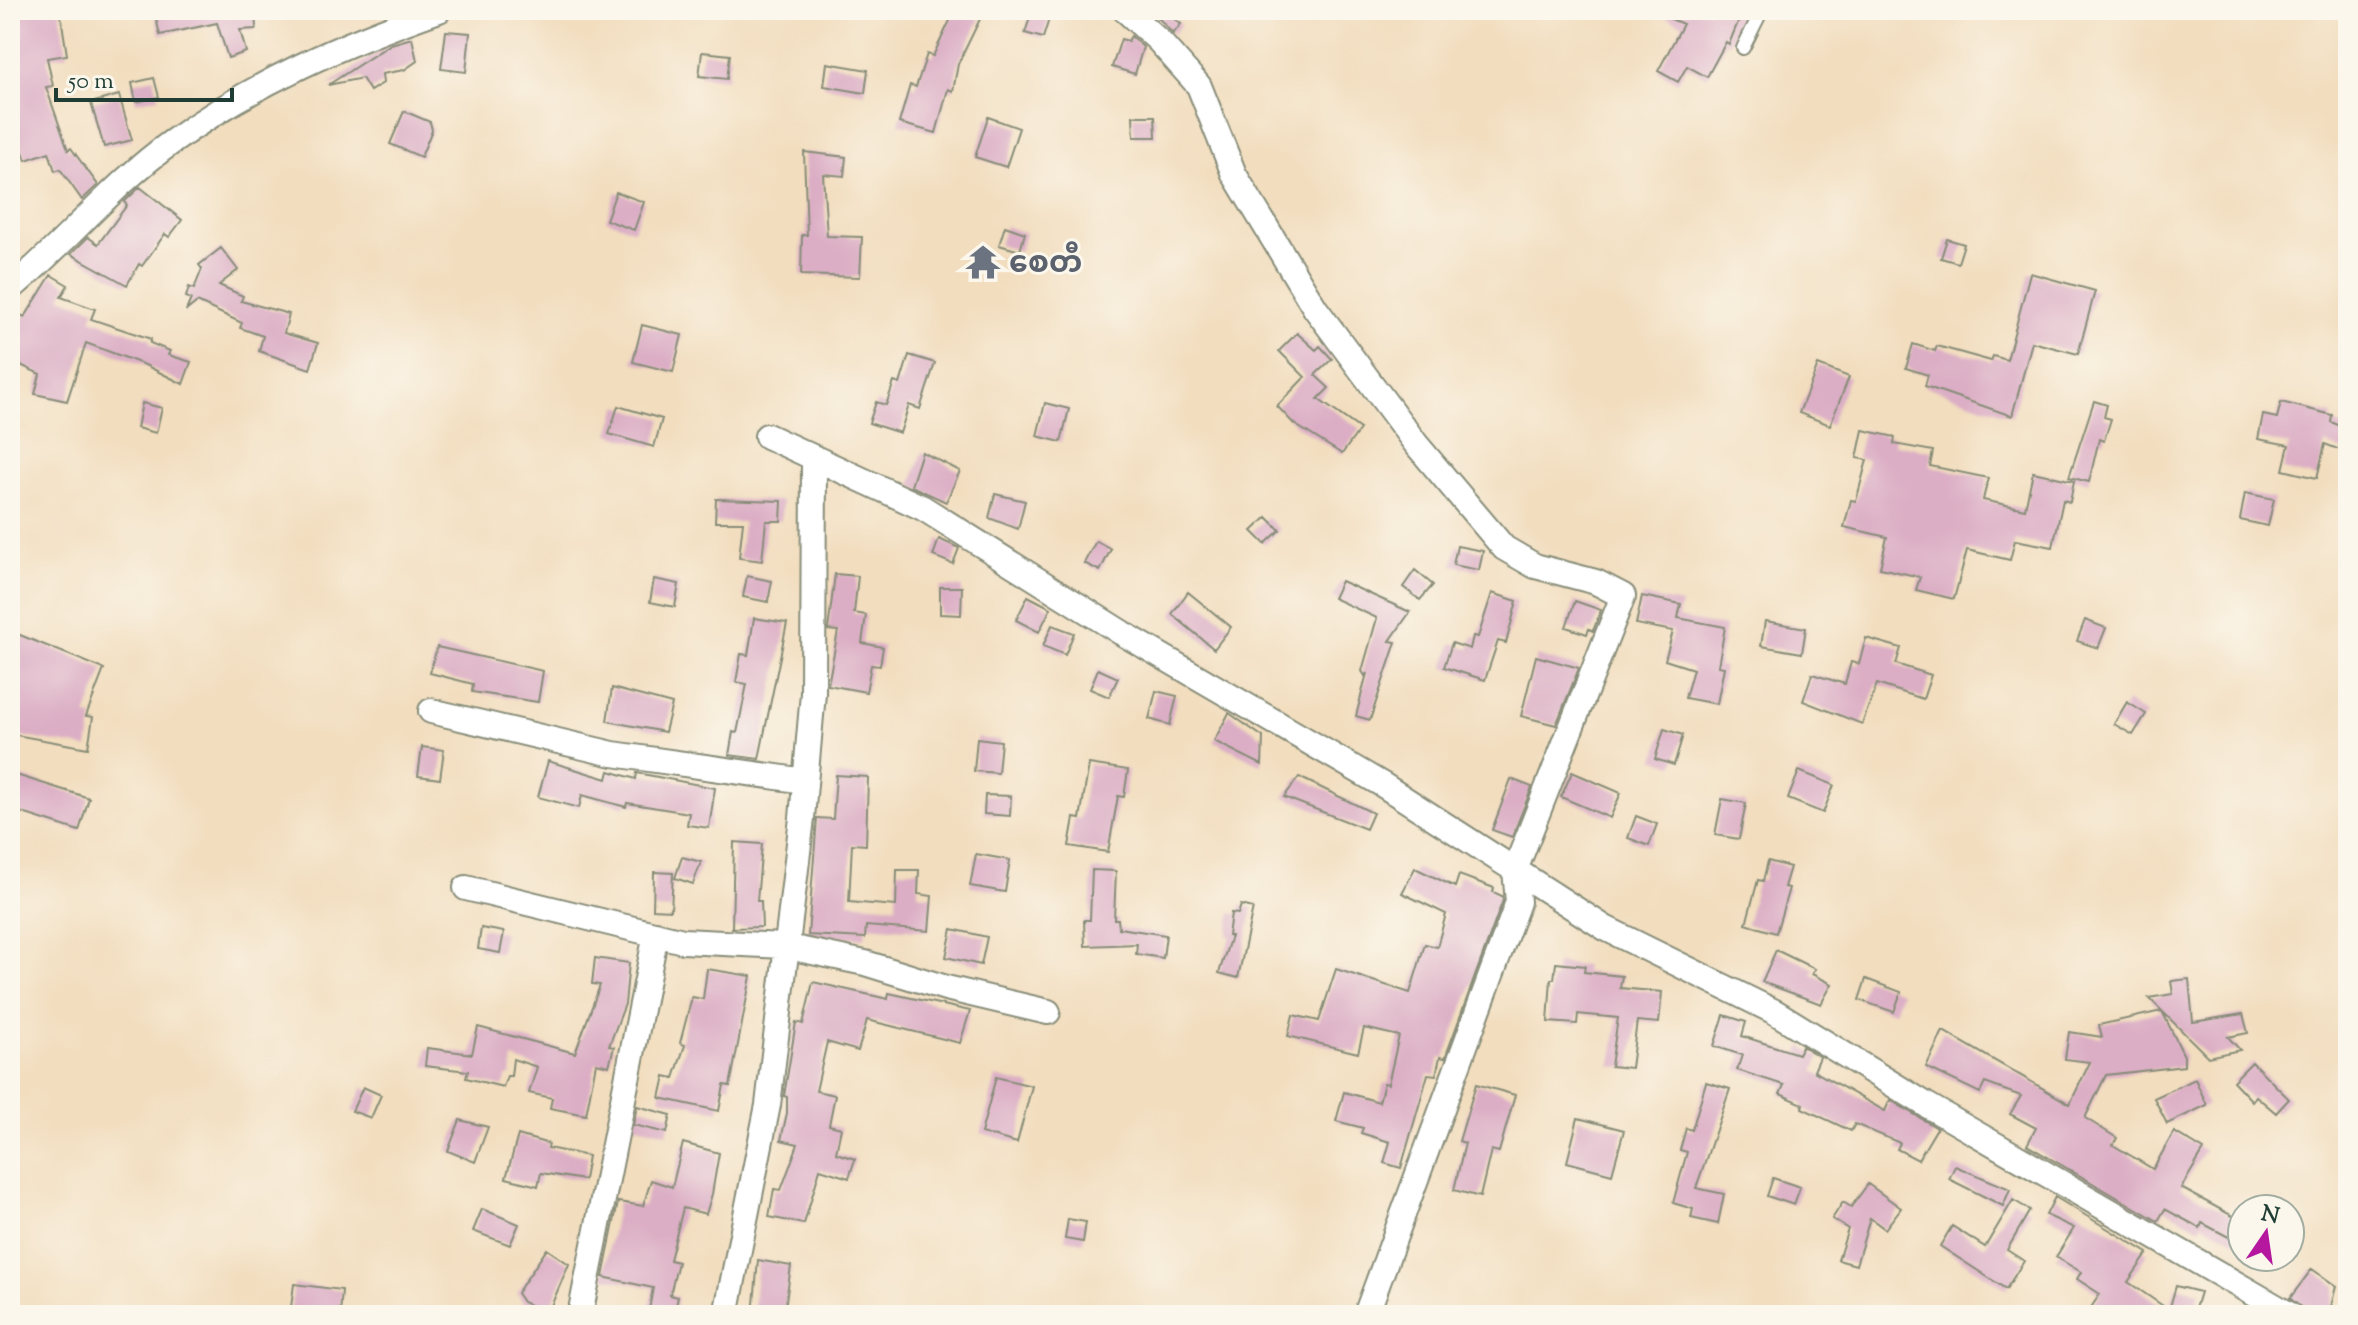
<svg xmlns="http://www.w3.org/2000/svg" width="2358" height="1325" viewBox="0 0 2358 1325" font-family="'Sorts Mill Goudy','Noto Sans Myanmar',serif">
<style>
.building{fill:#dbaec5}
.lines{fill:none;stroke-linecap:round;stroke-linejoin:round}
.lane-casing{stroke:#888d79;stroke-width:16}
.street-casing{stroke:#888d79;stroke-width:28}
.lane{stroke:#fff;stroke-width:12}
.street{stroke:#fff;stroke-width:24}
.labels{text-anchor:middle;stroke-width:6;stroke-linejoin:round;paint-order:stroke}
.worship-label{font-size:30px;font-weight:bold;fill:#5b616d;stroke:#fbf7ec;text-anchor:start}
</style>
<rect width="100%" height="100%" fill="#fbf7ec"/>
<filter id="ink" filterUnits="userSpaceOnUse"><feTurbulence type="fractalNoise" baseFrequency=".0125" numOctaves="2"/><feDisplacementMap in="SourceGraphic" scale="16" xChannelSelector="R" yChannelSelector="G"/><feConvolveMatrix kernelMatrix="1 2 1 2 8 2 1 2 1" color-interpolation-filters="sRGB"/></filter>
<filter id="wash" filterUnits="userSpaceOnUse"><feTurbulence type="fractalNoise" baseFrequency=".006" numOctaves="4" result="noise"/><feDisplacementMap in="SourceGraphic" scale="32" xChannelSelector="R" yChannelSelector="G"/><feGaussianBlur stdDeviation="1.8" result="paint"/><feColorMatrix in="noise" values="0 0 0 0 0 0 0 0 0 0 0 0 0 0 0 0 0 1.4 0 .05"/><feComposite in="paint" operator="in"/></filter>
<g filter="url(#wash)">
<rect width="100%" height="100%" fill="#f2ddbe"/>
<g id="blocks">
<path class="building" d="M10,10H60L67,55L47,58L53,86L46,87L68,150L71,148L98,185L82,200L60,169L55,171L49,152L26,160L19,141L10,143Z
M154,10H255L256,29L240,30L246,52L228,58L217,23L160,35Z
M955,10L980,19L958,64L953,91L948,89L936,133L899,123L910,85L916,87L927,54L933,56Z
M1151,10H1162L1181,24L1173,34Z
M1649,10H1743L1729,44L1726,42L1707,77L1687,66L1678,82L1658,71L1683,24Z
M1031,14L1049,19L1043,38L1025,33Z
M446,31L470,33L466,72L441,69Z
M1131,36L1143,47L1135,74L1112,67L1121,39L1128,41Z
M412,38L417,61L404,70L382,74L383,83L370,91L362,78L328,85L391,44Z
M702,52L730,55L727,79L699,76Z
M827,63L868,70L865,93L824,86Z
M154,78L159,97L136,102L132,83Z
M119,95L132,140L104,147L91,103Z
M404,111L430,122L432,130L421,157L390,144Z
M1133,116H1155L1156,137H1134Z
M988,117L1019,128L1006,167L975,157Z
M804,152L846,157L844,176L823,174L827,236L862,237L860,277L801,275L802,235H807Z
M140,187L182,220L169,237L165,234L142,266L139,264L127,285L71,254L88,237L98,244L127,205L124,202Z
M616,192L644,202L634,230L606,220Z
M1005,226L1025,233L1020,251L999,245Z
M1947,239L1964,244L1958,263L1941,258Z
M221,248L238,270L219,285L243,296L241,301L289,314L284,333L318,343L310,369L259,351L263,336L240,328L242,323L197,302L186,311L191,299L186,297L189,287L194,289L202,269L199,265Z
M2030,273L2095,291L2078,354L2032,342L2012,416L1925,386L1928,375L1906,368L1913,344L1935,351L1937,346L1991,361L1993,356L2007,360Z
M51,275L68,285L61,297L95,309L91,319L151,339L150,343L170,351L168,355L191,362L183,384L145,365L86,343L67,401L35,394L40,374L10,360V311L25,317Z
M642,325L682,335L673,372L633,362Z
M1297,333L1316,350L1320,346L1332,359L1315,375L1329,388L1318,399L1360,429L1342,454L1294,424L1277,406L1305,377L1279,351Z
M909,355L935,363L920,409L909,405L900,433L869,423L876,402L886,405L894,382L900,384Z
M1818,365L1849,377L1830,425L1799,413Z
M2094,401L2107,405L2104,417L2111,419L2104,441L2099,439L2089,482L2069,477Z
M2281,402L2332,415L2331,422L2348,429V453L2325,444L2317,478L2283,470L2289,445L2258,439L2263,415L2277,418Z
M142,403L162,408L156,433L137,428Z
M1045,403L1069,409L1061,442L1037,436Z
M618,406L662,419L654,447L609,434Z
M1863,430L1895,437L1894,444L1933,451L1930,466L1988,478L1983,500L2025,509L2033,472L2074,481L2070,502L2063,500L2053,547L2015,540L2010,560L1967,550L1954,599L1916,590L1920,577L1880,568L1887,537L1844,527L1851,500L1856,501L1867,460L1857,458Z
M922,452L960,471L946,502L911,486Z
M2245,493L2274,499L2268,526L2240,520Z
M995,494L1025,501L1018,529L989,518Z
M716,499L782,501L781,521H766L762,561L739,558L743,522H715Z
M1267,517L1280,530L1265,544L1252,531Z
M939,539L959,548L953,564L933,556Z
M1096,541L1111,549L1100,571L1084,563Z
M1457,546L1483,551L1479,570L1453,565Z
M1415,570L1433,585L1420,600L1403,587Z
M835,574L858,576L854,613L866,615L862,643L883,647L880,666L871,665L866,692L828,685L838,631L828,630Z
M747,576L772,581L768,602L743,597Z
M654,579L679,584L675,607L650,602Z
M1341,581L1410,612L1390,641L1396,642L1370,720L1356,716L1367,673L1365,676L1362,671L1377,618L1333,598Z
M940,587H962L961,615L940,614Z
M1188,592L1231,627L1214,649L1172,614Z
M1492,593L1517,601L1506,643L1498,641L1485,680L1444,667L1452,643L1470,649L1473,636L1478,637Z
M1028,596L1051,608L1039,632L1016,620Z
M1642,596L1681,604L1678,618L1725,627L1718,666L1724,667L1717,704L1685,698L1693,669L1665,660L1673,631L1636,624Z
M1575,601L1601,610L1593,631L1589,629L1587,634L1566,627Z
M754,618L787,623L759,759L729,755L733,732L737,733L747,684L736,682L741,654L748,655Z
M2085,620L2106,628L2098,648L2077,641Z
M1765,621L1806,628L1802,653L1761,646Z
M1052,625L1074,633L1065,655L1043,646Z
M10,631L104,669L86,716L93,717L88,748L10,734Z
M1866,638L1901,648L1896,664L1931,675L1923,699L1877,684L1862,724L1803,701L1812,674L1845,684L1851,662L1859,664Z
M437,647L543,671L538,702L472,692L473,684L430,673Z
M1536,656L1579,668L1556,725L1521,716Z
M1098,669L1118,678L1109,697L1090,689Z
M612,688L672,704L665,732L607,721Z
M1156,691L1177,696L1170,725L1149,719Z
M2127,702L2146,714L2133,735L2114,724Z
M1229,713L1263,737L1262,765L1214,741Z
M1664,729L1683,735L1674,765L1655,759Z
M977,738L1001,741L998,773L974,771Z
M422,747L444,750L440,779L418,776Z
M548,761L607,779L609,771L636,779L637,773L715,788L709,828L687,825L689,813L627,803L626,807L582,795L579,808L538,797Z
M1089,764L1128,770L1124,797L1118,796L1108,852L1069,846L1074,818L1080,819Z
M1799,771L1834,785L1823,813L1788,799Z
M1572,772L1621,793L1610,818L1561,797Z
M10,773L89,798L79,831L10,809Z
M836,775L868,777L866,845L852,844L849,902L896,906L897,870H919L918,894L932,896L929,931L866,926L865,938L808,935L817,818L833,819Z
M1299,777L1373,813L1366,829L1284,797Z
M1511,779L1532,787L1512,837L1492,830Z
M985,795L1011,796L1010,816L984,814Z
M1722,799L1746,803L1739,839L1715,835Z
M1636,816L1657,824L1649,846L1628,838Z
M734,842L762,844L757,901H761L762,927L732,928Z
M976,854L1010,860L1005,892L970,886Z
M682,857L701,862L693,884L675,878Z
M1768,861L1790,867L1784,887L1789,888L1776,933L1746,924L1758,880L1763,881Z
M1415,868L1455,887L1459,875L1494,888L1493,892L1502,896L1503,900L1445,1058L1440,1057L1436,1075L1428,1074L1401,1168L1384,1163L1390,1142L1361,1133L1363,1128L1336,1121L1344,1092L1379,1102L1384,1083L1388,1084L1399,1036L1364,1028L1358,1053L1288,1036L1293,1015L1319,1021L1336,969L1410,993L1425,944L1437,947L1446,914L1402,893Z
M1092,870L1116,871L1114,919H1118L1119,928L1166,935L1163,958L1136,954L1137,944L1085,946L1084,920H1090Z
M654,872L673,873L671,910L653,909Z
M1241,905L1253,908L1238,978L1219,973L1231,936H1228L1231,913L1238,914Z
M481,928L504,932L500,953L478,949Z
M952,929L987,937L981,965L946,957Z
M1776,950L1815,969L1812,974L1832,984L1821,1004L1762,982Z
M595,958L629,963L625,1004L609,1046L614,1047L609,1066L596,1063L586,1115L550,1108L552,1098L529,1093L537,1067L513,1059L511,1076H507L503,1087L466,1078L468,1071L425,1066L427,1048L472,1054L478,1027L575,1053L600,985L592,984Z
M1556,963L1585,966L1584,972L1622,976L1620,988L1662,992L1659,1023L1637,1021L1631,1068L1611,1066L1618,1018L1578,1014L1577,1024L1548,1022L1551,979H1554Z
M707,969L751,976L730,1086L724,1085L719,1111L660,1098L665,1076L674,1078L685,1045L680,1043L692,997L703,999Z
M1866,979L1901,992L1894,1012L1859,1000Z
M2189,979L2193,1022L2243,1014L2248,1033L2228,1037L2240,1050L2208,1057L2162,1011L2184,1056V1066L2106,1075L2085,1118L2117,1138L2113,1145L2153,1169L2174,1132L2204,1150L2181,1188L2242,1221V1244L2202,1223L2200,1228L2165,1209L2158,1221L2027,1145L2036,1128L2010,1114L2021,1096L1985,1083L1980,1093L1926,1067L1943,1031L2070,1104L2090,1062L2065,1059L2069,1032L2102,1037L2099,1025L2162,1011L2149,998L2173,994L2171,981Z
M813,982L888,999L889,993L970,1011L960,1043L867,1020L858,1051L827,1042L816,1091L835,1095L829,1125L841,1128L836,1153L855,1159L849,1178L820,1169L804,1224L769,1217L774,1189L781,1190L798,1144L781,1140L787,1113V1097L784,1096L796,1022L803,1024Z
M1724,1015L1746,1022L1742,1036L1798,1054L1802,1046L1820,1057L1814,1071L1885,1111L1890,1100L1937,1128L1918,1160L1897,1149L1900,1143L1855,1124L1851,1131L1802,1108L1803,1104L1780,1094L1784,1085L1737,1070L1742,1055L1714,1046Z
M2252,1062L2289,1099L2276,1113L2256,1096L2252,1101L2233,1081Z
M996,1077L1032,1086L1017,1143L981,1133Z
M2195,1079L2207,1105L2167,1124L2154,1098Z
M1706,1082L1730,1089L1696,1188L1724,1194L1718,1224L1691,1218L1693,1209L1673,1203L1687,1152L1680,1150L1686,1128L1692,1130Z
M1476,1084L1515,1095L1499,1152L1491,1150L1480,1197L1454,1190L1465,1143L1459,1141Z
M363,1087L381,1095L371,1118L352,1111Z
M637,1106L671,1115L667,1133L633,1125Z
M1578,1118L1624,1130L1612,1174L1567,1162Z
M460,1120L488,1127L475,1162L448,1151Z
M518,1135L549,1144L548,1148L588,1156L584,1180L541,1173L538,1186L506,1178Z
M683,1143L719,1153L712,1194L706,1214L683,1208L670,1260L678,1262L670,1295L678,1297L674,1315H648L653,1288L603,1277L618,1202L643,1206L651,1180L672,1187Z
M1955,1166L2010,1189L2003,1206L1949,1179Z
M1773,1178L1800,1187L1794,1205L1767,1196Z
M1868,1184L1901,1208L1885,1229L1870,1218L1856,1265L1838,1260L1848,1229L1832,1219L1843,1202L1851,1207Z
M2055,1197L2148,1253L2128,1282L2169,1310L2176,1286L2200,1292L2193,1315H2086L2100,1294L2077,1279L2081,1272L2056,1257L2074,1228L2046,1215Z
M2013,1200L2030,1210L2007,1250L2024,1261L2006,1289L1940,1246L1952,1226L1985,1247Z
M482,1209L519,1224L510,1245L473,1231Z
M1068,1219L1086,1222L1083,1242L1065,1239Z
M547,1249L569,1264L548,1313L523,1302L517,1293Z
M758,1260L791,1266L784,1315H753Z
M2312,1269L2336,1286L2329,1315L2304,1312L2290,1298Z
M294,1284L342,1290L340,1315H290Z"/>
</g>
</g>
<g filter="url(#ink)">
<use href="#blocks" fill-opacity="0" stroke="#888d79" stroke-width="2"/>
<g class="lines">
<g class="lane-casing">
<path id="lane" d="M1743,48L1762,10"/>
</g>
<g class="street-casing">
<path id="street" d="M1125,10L1159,41L1199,86L1234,174L1315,308L1416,444L1504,548L1535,566L1596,582L1623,596L1515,870L1518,902L1366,1315
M10,289C66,243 113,184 172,142C253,83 345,43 439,10
M767,436L923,508L1122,633L1383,785L1605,928L1775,1012L1925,1104L2290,1315
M431,711L613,754L805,781
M466,888L683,941L784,946L865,963L946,988L1048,1012
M580,1315L656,934
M726,1315L768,1105L802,818L813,693L814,458"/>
</g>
<use href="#lane" class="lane"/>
<use href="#street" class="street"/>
</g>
</g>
<defs>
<g id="temple-bare" transform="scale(2.76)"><path d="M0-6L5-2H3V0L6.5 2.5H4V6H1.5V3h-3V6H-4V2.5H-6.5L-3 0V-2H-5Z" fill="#6b7280" stroke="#fbf7ec" stroke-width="2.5" paint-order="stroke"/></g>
</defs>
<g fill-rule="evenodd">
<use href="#temple-bare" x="983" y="262"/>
</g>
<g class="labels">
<g class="worship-label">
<text x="1009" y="272">စေတီ</text>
</g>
</g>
<rect width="2358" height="1325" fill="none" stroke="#fbf7ec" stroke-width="40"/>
<g transform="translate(2266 1233) rotate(13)"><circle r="38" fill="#fbf7ec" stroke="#a3ada2" stroke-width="2"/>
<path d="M0-6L14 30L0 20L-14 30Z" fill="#b5179e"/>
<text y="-12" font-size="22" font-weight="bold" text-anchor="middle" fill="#1f3d34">N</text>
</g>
<path d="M56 88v12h176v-12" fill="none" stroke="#1f3d34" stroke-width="4"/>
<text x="68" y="88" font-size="24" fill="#1f3d34" stroke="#fbf7ec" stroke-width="6" paint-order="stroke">50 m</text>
</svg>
